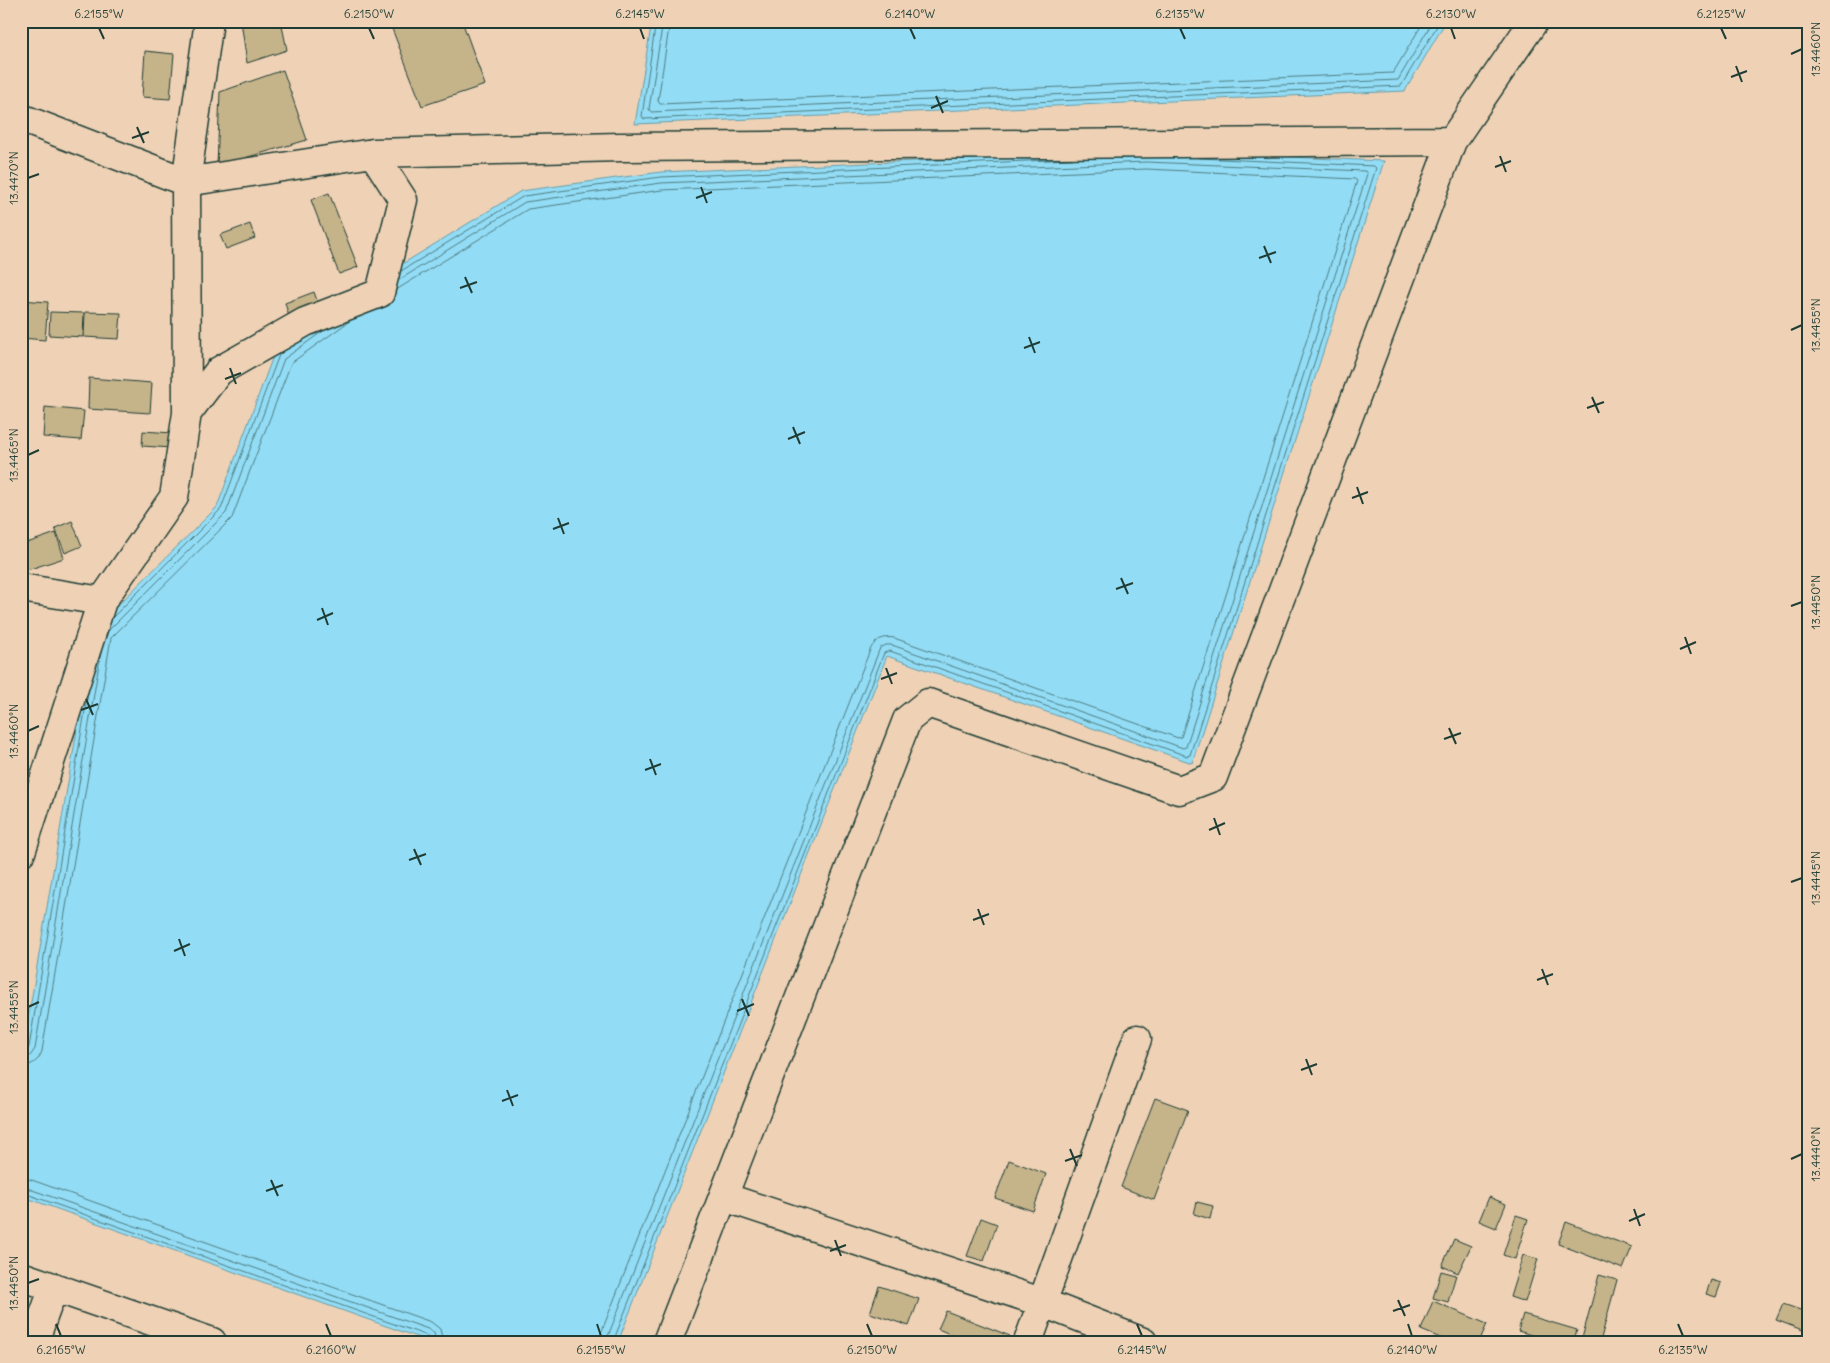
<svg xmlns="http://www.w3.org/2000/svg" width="1830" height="1363" viewBox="0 0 1830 1363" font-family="Delius,sans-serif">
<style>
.water{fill:#93dcf5;stroke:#659ca8}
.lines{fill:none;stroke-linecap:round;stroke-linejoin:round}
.shore{stroke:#4d7d81;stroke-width:1}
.building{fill:#c5b38a;stroke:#1f3d34}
.minor-casing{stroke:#1f3d34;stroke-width:31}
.minor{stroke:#efd2b6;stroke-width:28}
.ticks{fill:none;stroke:#1f3d34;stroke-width:2}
.neatline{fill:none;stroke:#1f3d34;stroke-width:2}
.ticks-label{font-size:12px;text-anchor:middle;fill:#1f3d34}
</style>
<rect width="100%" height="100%" fill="#efd2b6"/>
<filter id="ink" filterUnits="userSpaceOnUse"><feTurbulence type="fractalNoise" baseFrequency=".02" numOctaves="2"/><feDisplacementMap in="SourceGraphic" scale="10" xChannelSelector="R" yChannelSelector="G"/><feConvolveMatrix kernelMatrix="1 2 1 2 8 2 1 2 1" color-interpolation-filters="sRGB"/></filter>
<g filter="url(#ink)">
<path class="water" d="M652,21H1446L1405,91L635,124Z
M1146,151L1384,161L1192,763L887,656L618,1342H431L21,1196V1061L94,629L217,507L275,351L365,287L521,191L661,172Z"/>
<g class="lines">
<path class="shore" d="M656,21L642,116L644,119L1401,86L1440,21
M663,21L649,109L651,112L1398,80L1433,21
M670,21L658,101L660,104L1393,73L1424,21
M401,271L524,196L661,177L1073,159
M399,280L525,202L661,183L1146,162L1365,171L1367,174L1186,747L1183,748L892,645H886L880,648L608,1336L607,1342
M396,290L528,209L662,190L1146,169L1355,179L1357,181L1181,737L1178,738L894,638C883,636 875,640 870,650L601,1333L599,1342
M112,618L221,509L279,355L283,352
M108,631L226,513L284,359L323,331
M21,1053L26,1052L29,1047L88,693
M21,1059L30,1056L35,1049L101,652
M21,1066C32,1066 39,1061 42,1051L111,638L232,518L291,363L351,320
M21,1178L29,1179L431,1322L440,1329L443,1342
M21,1186L428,1329L434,1333L436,1342
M21,1192L425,1335L429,1337L430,1342
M613,1342L884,653L890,651L1187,756L1190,755L1376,168L1374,166L1198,158"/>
</g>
<path class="building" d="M241,21H281L287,50L247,63Z
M389,21H462L485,85L422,106Z
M145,51L174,54L170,99L142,97Z
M283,70L307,140L217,166L220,92Z
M329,193L358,267L339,274L311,200Z
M250,224L255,238L226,249L220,235Z
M314,292L320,309L290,320L285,303Z
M21,300L48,302L45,340L21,338Z
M50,312L84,313L83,337L49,335Z
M85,312L121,313L119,339L84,337Z
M89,378L152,383L150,413L88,409Z
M45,407L84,411L81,440L43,437Z
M143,431L173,433L172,448L142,446Z
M72,521L82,546L65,553L55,528Z
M56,533L64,558L21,572V545Z
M1155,1098L1188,1110L1154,1200L1121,1187Z
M1009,1160L1046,1174L1033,1211L995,1198Z
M1489,1197L1506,1204L1496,1228L1479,1221Z
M1197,1202L1213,1206L1210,1219L1194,1214Z
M1516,1215L1528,1219L1515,1259L1503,1255Z
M981,1218L997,1224L984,1261L967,1256Z
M1566,1222L1632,1247L1623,1269L1558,1244Z
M1454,1239L1471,1246L1458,1273L1442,1266Z
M1523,1255L1538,1259L1525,1302L1510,1297Z
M1441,1271L1456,1275L1448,1302L1433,1298Z
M1599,1275L1617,1280L1600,1342H1581Z
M1711,1280L1721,1283L1716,1297L1706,1294Z
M879,1286L919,1299L909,1326L870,1313Z
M1433,1301L1487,1324L1479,1342H1450L1421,1330Z
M1783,1304L1809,1313V1320L1805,1331L1776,1320Z
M946,1311L1010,1336L1007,1342H969L938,1329Z
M1523,1314L1577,1330L1573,1342H1555L1518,1331Z"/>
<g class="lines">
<g class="minor-casing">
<path id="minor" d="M21,118L186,182L373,153L621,147L1452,141
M187,413L186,182L209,21
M21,588L102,601
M21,852L102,601L174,497L187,413L219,371L305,322L380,293L403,200L373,153
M724,1197L1041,1302L1143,1342
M21,1276L212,1342
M34,1342L54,1287
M667,1342L907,720L928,703L1179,790L1213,777L1452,141L1534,21
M1028,1342L1137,1039"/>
</g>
<use href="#minor" class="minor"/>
</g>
</g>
<path class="ticks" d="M99,28L104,39M369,28L374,39M640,28L644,39M910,28L915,39M1180,28L1185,39M1451,28L1455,39M1721,28L1726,39M1791,54L1802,49M1736,66L1742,82M1731,77L1747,71M936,96L943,113M931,108L948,101M137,127L144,143M132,138L149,132M1500,156L1506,172M1495,167L1511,161M28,178L39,174M701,187L707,203M696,198L712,192M1264,246L1271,263M1259,258L1276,252M465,277L472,293M460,288L477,282M1791,330L1802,325M1029,337L1035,353M1024,348L1040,342M230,368L236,384M225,379L241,373M1592,397L1599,413M1587,408L1604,402M793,427L800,444M788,439L805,432M28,455L39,450M1357,487L1363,504M1352,498L1368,492M558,518L564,534M553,529L569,523M1121,578L1128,594M1116,589L1133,583M1791,606L1802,602M322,608L328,625M317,620L333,613M1685,637L1691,654M1680,649L1696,642M886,668L892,684M881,679L897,673M86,699L93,715M81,710L98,704M1449,728L1456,744M28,731L39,726M1444,739L1461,733M650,759L656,775M645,770L661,764M1214,818L1220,835M1209,830L1225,823M414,849L421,865M409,860L426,854M1791,882L1802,878M978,909L984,925M973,920L989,914M179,939L185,956M174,951L190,944M1542,969L1548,985M1537,980L1553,974M742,999L749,1016M28,1007L39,1002M737,1011L754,1004M1306,1059L1312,1075M1301,1070L1317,1064M507,1090L513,1106M502,1101L518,1095M1070,1149L1077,1166M1791,1159L1802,1154M1065,1161L1082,1155M271,1180L278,1196M266,1191L283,1185M1634,1209L1640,1226M1629,1221L1645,1214M835,1240L841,1256M830,1251L846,1245M28,1283L39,1279M1398,1300L1405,1316M1393,1311L1410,1305M56,1324L61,1336M326,1324L331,1336M597,1324L601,1336M867,1324L872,1336M1137,1324L1142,1336M1408,1324L1412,1336M1678,1324L1683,1336"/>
<rect width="1830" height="1363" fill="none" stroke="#efd2b6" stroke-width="55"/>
<rect x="28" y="28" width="1774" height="1308" class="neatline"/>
<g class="ticks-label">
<text x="99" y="18">6.2155°W</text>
<text x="369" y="18">6.2150°W</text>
<text x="640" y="18">6.2145°W</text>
<text x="910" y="18">6.2140°W</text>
<text x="1180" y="18">6.2135°W</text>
<text x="1451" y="18">6.2130°W</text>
<text x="1721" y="18">6.2125°W</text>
<text transform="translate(1816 49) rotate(-90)" y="4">13.4460°N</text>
<text transform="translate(14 178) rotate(-90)" y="4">13.4470°N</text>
<text transform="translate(1816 325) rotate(-90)" y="4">13.4455°N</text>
<text transform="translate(14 455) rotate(-90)" y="4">13.4465°N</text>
<text transform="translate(1816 602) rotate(-90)" y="4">13.4450°N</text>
<text transform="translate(14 731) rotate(-90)" y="4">13.4460°N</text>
<text transform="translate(1816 878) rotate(-90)" y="4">13.4445°N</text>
<text transform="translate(14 1007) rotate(-90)" y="4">13.4455°N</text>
<text transform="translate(1816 1154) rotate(-90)" y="4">13.4440°N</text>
<text transform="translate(14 1283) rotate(-90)" y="4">13.4450°N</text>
<text x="61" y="1354">6.2165°W</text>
<text x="331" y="1354">6.2160°W</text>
<text x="601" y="1354">6.2155°W</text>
<text x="872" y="1354">6.2150°W</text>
<text x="1142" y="1354">6.2145°W</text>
<text x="1412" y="1354">6.2140°W</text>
<text x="1683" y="1354">6.2135°W</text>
</g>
</svg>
